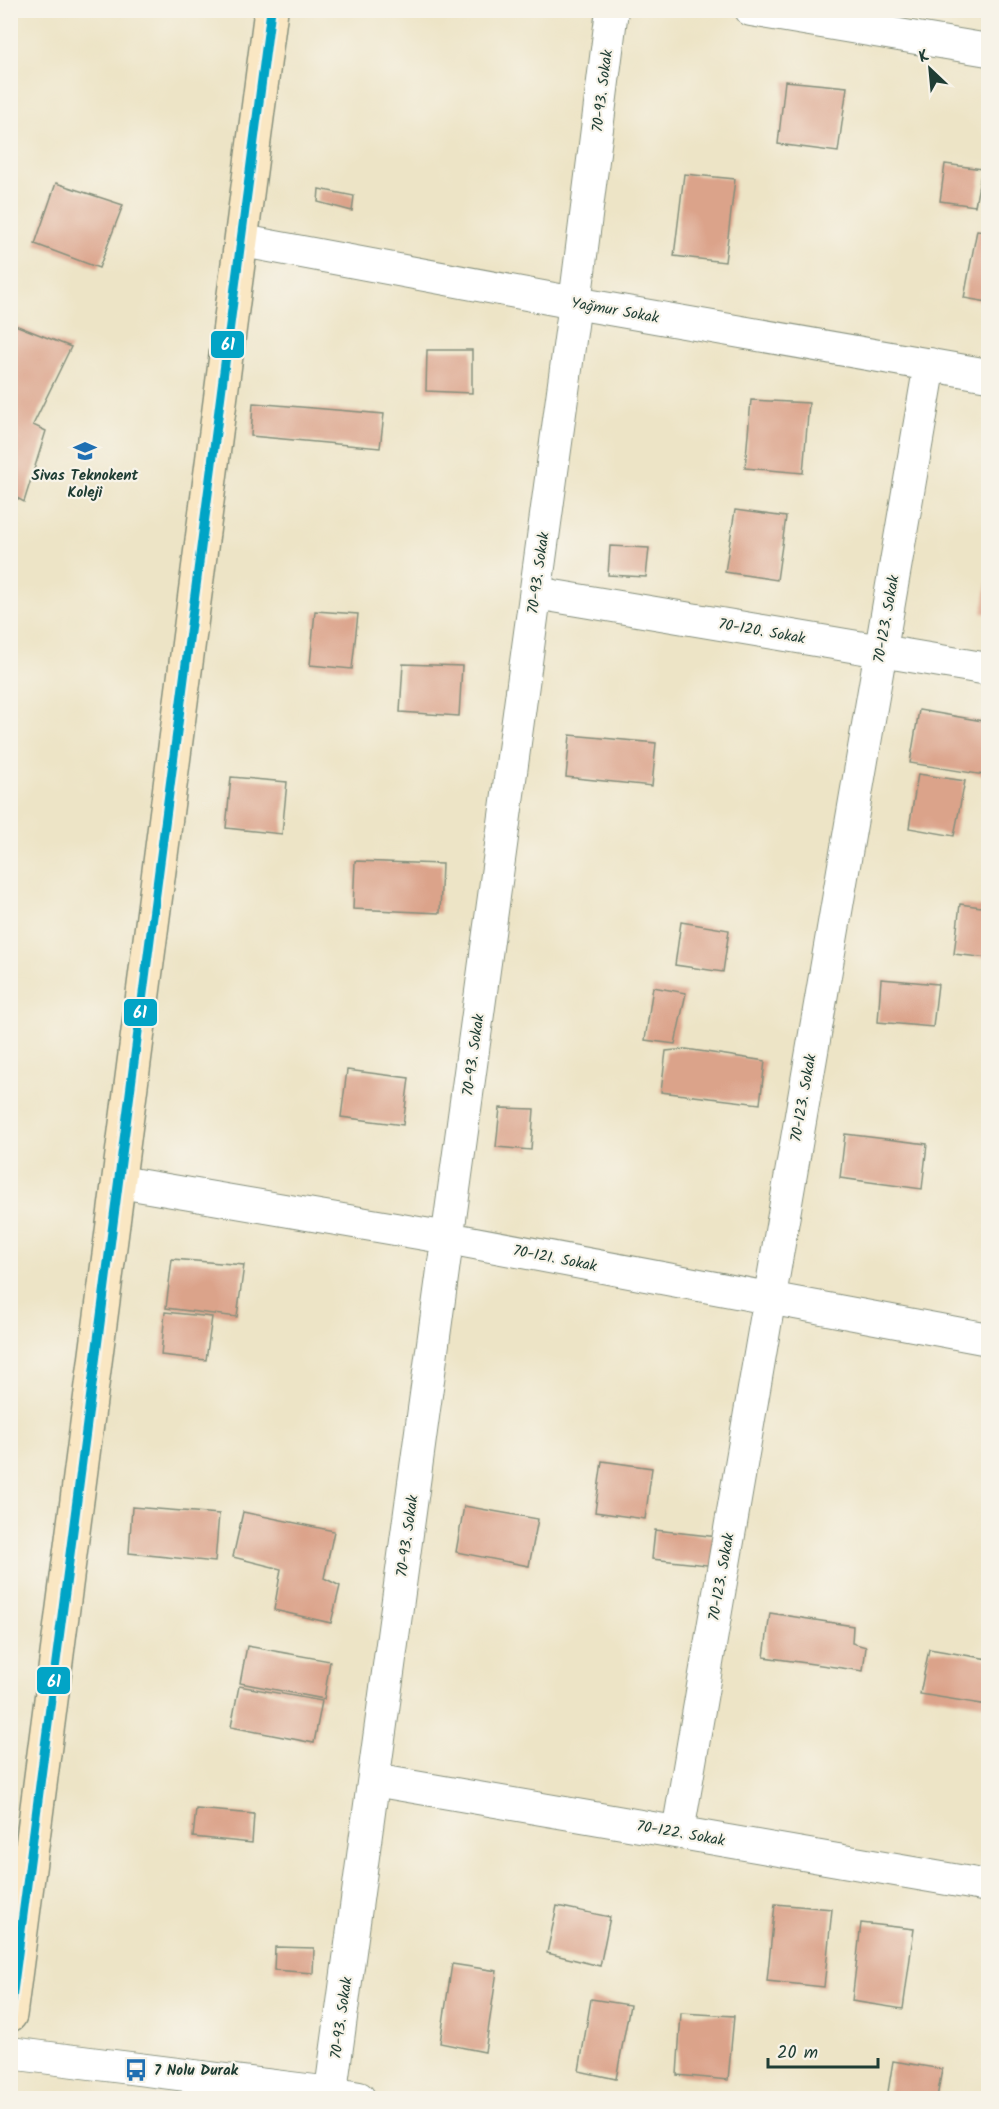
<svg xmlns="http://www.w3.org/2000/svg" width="999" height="2109" viewBox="0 0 999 2109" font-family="Kalam,sans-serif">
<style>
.building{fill:#dba38a}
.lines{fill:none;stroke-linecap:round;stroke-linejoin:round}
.street-casing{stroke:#86907d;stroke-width:34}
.secondary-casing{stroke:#86907d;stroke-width:36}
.street{stroke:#fff;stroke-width:32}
.secondary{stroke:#fae7c3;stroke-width:33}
.bus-1-casing{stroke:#f7f3e8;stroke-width:14}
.bus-1{stroke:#02a4c6;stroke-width:9}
.labels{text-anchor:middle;stroke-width:4.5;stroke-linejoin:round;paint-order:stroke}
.street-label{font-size:15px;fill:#1f3d34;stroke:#f7f3e8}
.poi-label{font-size:15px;font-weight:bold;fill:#1f3d34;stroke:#f7f3e8}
.line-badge{stroke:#f7f3e8;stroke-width:2}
.badge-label{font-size:16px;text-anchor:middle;font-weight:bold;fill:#fff}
</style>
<rect width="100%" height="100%" fill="#f7f3e8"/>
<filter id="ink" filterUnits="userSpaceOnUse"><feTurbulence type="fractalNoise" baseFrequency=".0167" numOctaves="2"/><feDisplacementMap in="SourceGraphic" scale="12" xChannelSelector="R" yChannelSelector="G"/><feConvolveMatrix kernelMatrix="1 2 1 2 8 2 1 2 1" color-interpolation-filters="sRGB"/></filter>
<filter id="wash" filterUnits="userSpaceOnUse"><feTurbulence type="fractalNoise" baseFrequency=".008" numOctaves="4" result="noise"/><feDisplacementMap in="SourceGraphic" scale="24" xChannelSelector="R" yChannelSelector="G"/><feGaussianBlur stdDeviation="1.35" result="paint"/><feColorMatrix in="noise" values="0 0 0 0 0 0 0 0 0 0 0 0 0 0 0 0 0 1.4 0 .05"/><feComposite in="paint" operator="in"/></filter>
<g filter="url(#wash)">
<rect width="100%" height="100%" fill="#ede4c6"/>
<g id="blocks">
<path class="building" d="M785,81L847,87L838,152L778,144Z
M945,164L982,169L975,206L940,201Z
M684,174L735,179L725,262L674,256Z
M56,183L123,205L99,268L35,244Z
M319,189L354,196L352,211L318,202Z
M977,230L988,232V302L964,298Z
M10,323L71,347L33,425L46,431L24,502L10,494Z
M427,350H472V393L426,391Z
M751,400L809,403L803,473L745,468Z
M253,403L384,414L380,448L251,436Z
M735,510L786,517L777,580L725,572Z
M610,546L649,548L646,577L608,575Z
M987,582H988V614L982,613Z
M315,611L358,614L352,669L310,665Z
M403,664L462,666L459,716L400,712Z
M919,710L988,722V746L984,775L910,763Z
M570,735L656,743L652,786L566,777Z
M918,774L965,781L954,836L909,828Z
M231,777L287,782L282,834L226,828Z
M355,861L442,864L440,913L353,909Z
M960,904L988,908V958L954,954Z
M681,922L729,930L723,972L675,965Z
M881,979L938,984L933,1027L878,1022Z
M653,987L686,993L675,1044L645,1040Z
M686,1049L765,1061L760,1104L661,1092L666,1051Z
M347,1070L409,1078L403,1125L341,1117Z
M500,1108L534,1109L531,1150L496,1147Z
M845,1134L927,1144L922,1189L840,1178Z
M172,1259L244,1265L237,1317L166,1308Z
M165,1312L212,1317L206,1360L161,1355Z
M602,1461L652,1468L645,1519L595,1512Z
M464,1506L538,1519L529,1566L456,1552Z
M132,1507L219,1514L215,1562L129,1553Z
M243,1512L334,1531L324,1578L340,1586L331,1623L274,1610L281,1569L233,1557Z
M655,1530L718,1537L716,1566L652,1559Z
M770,1613L853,1626L852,1643L866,1647L863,1671L764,1657Z
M247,1646L330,1661L324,1699L240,1683Z
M929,1649L988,1659V1705L920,1694Z
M239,1686L322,1701L314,1743L231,1727Z
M196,1809L254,1814L252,1843L193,1837Z
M775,1904L832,1909L824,1987L767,1981Z
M557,1906L610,1917L600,1966L547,1953Z
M861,1923L914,1929L903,2009L852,2001Z
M275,1947L314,1948L313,1973L274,1970Z
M452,1964L497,1971L485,2052L440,2043Z
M591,1999L630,2005L616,2079L579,2071Z
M681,2013L734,2016L728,2080L677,2075Z
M893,2061L942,2069L937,2098H887Z"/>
</g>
</g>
<g filter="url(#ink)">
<use href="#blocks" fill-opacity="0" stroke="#86907d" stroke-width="1.5"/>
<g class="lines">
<g class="street-casing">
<path id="street" d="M751,10L988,50
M243,241L575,303L988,375
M536,593L988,669
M120,1182L448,1238L988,1339
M374,1780L988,1886
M678,1832L930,364
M10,2053L331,2093L359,2098
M330,2098L575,303L612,10"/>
</g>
<g class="secondary-casing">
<path id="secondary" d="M10,2015L271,10"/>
</g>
<use href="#street" class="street"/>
<use href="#secondary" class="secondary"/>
<g class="bus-1-casing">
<path id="bus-1" d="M10,2015L271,10"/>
</g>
<use href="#bus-1" class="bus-1"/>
</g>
</g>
<defs>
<g id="school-bare" transform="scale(1.8)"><path d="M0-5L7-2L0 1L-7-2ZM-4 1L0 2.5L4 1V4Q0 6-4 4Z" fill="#1f6fb2" stroke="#f7f3e8" stroke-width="2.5" paint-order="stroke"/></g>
<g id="bus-bare" transform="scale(1.8)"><path d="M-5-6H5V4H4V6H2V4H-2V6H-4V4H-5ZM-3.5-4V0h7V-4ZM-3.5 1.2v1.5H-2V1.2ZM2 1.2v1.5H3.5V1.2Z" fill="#1f6fb2" stroke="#f7f3e8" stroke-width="2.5" paint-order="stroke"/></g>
</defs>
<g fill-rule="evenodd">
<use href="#school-bare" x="85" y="451"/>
<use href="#bus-bare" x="136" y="2070"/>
</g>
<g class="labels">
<g class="street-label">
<text transform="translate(602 91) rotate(-83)" y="5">70-93. Sokak</text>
<text transform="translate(615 310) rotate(10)" y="5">Yağmur Sokak</text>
<text transform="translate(538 573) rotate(-82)" y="5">70-93. Sokak</text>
<text transform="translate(886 619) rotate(-80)" y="5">70-123. Sokak</text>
<text transform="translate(762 631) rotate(10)" y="5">70-120. Sokak</text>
<text transform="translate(473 1055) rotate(-82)" y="5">70-93. Sokak</text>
<text transform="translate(803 1098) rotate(-80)" y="5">70-123. Sokak</text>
<text transform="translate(555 1258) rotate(11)" y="5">70-121. Sokak</text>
<text transform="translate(407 1536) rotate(-82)" y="5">70-93. Sokak</text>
<text transform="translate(721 1577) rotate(-80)" y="5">70-123. Sokak</text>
<text transform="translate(681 1833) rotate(10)" y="5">70-122. Sokak</text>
<text transform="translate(341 2018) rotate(-82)" y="5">70-93. Sokak</text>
</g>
<g class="poi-label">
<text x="85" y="480">Sivas Teknokent<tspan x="85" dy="17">Koleji</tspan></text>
<text x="154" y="2075" text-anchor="start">7 Nolu Durak</text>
</g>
</g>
<g class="line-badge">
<rect x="210" y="330" width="35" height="29" rx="6" fill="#02a4c6"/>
<rect x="123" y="998" width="35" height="29" rx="6" fill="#02a4c6"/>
<rect x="36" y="1666" width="35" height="29" rx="6" fill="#02a4c6"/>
</g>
<g class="badge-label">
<text x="228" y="350">61</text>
<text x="140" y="1018">61</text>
<text x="54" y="1687">61</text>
</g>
<rect width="999" height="2109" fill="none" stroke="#f7f3e8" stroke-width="36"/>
<g transform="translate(930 69) rotate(334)" stroke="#f7f3e8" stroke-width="4.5" paint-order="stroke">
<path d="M0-4.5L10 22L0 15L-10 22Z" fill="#1f3d34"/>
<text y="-9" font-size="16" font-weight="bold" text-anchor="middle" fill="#1f3d34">K</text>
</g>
<path d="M768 2058v9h110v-9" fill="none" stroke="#1f3d34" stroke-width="3"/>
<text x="777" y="2058" font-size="18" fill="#1f3d34" stroke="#f7f3e8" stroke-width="4.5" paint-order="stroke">20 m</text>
</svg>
